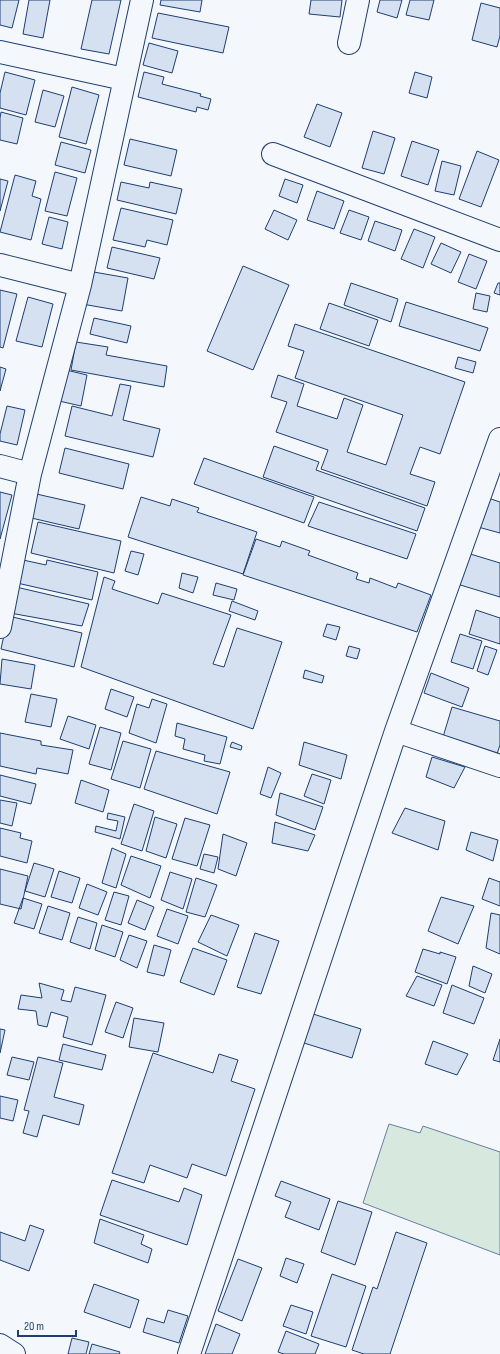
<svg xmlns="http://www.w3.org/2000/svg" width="500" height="1354" viewBox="0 0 500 1354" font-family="'Sofia Sans Condensed',sans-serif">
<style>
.green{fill:#d7e8df;stroke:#687fa3}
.building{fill:#d5e0f0;stroke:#1d3f73}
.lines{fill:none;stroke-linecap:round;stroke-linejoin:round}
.minor-casing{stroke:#1d3f73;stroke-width:24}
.minor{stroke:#f4f7fb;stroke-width:22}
</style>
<rect width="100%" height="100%" fill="#f4f7fb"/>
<path class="green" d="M389,1124L420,1133L423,1126L500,1152V1255L363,1203Z"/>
<path class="building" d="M0,0H19L12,28L0,25Z
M29,0H50L43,38L23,34Z
M92,0H121L109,54L81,49Z
M161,0H202L200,12L160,5Z
M311,0H342L340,17L309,14Z
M380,0H402L397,18L377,12Z
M410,0H434L429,20L406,15Z
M481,3L500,8V36L497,47L472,40Z
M158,13L229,27L223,53L152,38Z
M149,43L178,51L172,73L143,65Z
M5,72L35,80L26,115L0,108V93Z
M144,72L164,77L162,84L201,94L200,96L211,99L208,110L197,107L196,112L138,97Z
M415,72L432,77L427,98L409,93Z
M72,87L99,95L86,144L59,137Z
M43,90L64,96L55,127L35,122Z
M317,104L342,113L330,147L304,137Z
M1,112L23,118L17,144L0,140V118Z
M373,131L395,138L384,174L362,168Z
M130,139L177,150L171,176L124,165Z
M412,141L439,150L428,185L401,176Z
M61,142L91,150L85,173L55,165Z
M477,151L499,160L481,207L459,199Z
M442,161L461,166L454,195L435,191Z
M55,172L77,178L67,216L45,211Z
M15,175L36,181L32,196L41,199L31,240L0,232Z
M0,179L8,181L0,211Z
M285,179L303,185L297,203L279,196Z
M121,182L149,188L150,182L182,189L176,214L117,200Z
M317,191L344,201L334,229L307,220Z
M121,208L173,220L167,245L147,240L145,247L113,240Z
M274,210L297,220L288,240L265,229Z
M349,210L369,217L361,240L340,233Z
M49,217L68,222L62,249L42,244Z
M375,221L402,230L395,251L368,241Z
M414,229L435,237L423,268L401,259Z
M441,243L461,252L451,273L431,264Z
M112,247L160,258L154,279L107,268Z
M469,254L487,261L476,289L458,282Z
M243,266L289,285L253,370L207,351Z
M88,271L128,278L122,311L82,304Z
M351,283L398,299L391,322L344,305Z
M498,283H500V295L494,293Z
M0,290L17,294L3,348L0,347Z
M476,293L490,296L487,312L473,309Z
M28,297L53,304L42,347L16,341Z
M406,302L488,328L480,351L399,326Z
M329,303L378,320L369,346L320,329Z
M94,318L131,326L127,343L90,334Z
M295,324L465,382L440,454L420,447L410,474L435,482L427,506L321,469L328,450L276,432L287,402L271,397L278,375L304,384L297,406L337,419L344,398L363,405L347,452L386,465L403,415L295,378L304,351L288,346Z
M76,342L108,347L106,355L167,366L164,387L71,370Z
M458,357L476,362L473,373L455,368Z
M0,367L6,369L0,391Z
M66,370L87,375L81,406L59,401Z
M120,384L131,386L123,420L160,429L153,457L65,436L72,406L112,416Z
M7,406L25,410L17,445L0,441V434Z
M274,446L319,462L316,470L425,508L417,531L263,477Z
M65,448L129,464L123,489L59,473Z
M204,458L314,497L304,523L194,484Z
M0,492L12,495L0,539Z
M32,493L85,505L79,529L27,517Z
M141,497L170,506L172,499L199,508L197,512L257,532L243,574L128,537Z
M488,498L500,502V533L478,527Z
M319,502L416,534L407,559L308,526Z
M38,522L121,541L114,573L31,553Z
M256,539L280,547L282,541L310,551L308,555L358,573L356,579L369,583L370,578L396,588L398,583L431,595L417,632L243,575Z
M131,551L144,554L138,575L125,571Z
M467,553L500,563V597L457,584Z
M23,560L46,565L47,560L98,572L92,600L17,583Z
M182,573L198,577L193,593L179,588Z
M104,577L115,581L112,589L158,604L162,593L231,615L213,664L224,667L237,628L282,642L253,729L81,667Z
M216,583L237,589L234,600L213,595Z
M16,587L89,604L82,626L10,613Z
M232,601L258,611L255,620L229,611Z
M476,610L500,618V644L469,634Z
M8,616L82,633L74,667L1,649Z
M327,624L340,627L336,640L323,636Z
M460,634L482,641L473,669L451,662Z
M349,646L360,649L357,659L346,656Z
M485,646L497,650L488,675L477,671Z
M2,659L35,665L31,689L0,684Z
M305,670L324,676L322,683L303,678Z
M431,673L469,688L462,707L424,693Z
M111,689L134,697L127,717L105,709Z
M31,694L57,699L51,727L25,722Z
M152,699L167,704L156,743L129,733L137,704L149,708Z
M452,707L500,721V745L497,754L443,737Z
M68,716L96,725L89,749L60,739Z
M177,723L227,737L220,764L204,761L205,755L183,749L185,739L175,736Z
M100,727L121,733L111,770L89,764Z
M0,733L41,741V745L73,750L68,774L37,768L36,774L0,766Z
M123,741L151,749L140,788L111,779Z
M232,742L242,746L241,750L230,747Z
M304,742L347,755L341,779L299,765Z
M156,751L230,772L217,814L144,789Z
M432,757L465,767L454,788L426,777Z
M268,767L281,773L271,798L260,794Z
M312,774L331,780L324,804L304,796Z
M0,775L36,784L31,804L0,796Z
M81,780L109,790L103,812L75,803Z
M280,793L323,807L315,830L276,815Z
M0,800L17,803L12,826L0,823Z
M134,804L154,811L142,851L121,844Z
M405,808L445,821L438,850L392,833Z
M108,813L125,817L120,839L95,832L96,826L116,831L118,821L107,819Z
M155,817L177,824L166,858L146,851Z
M185,818L210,825L197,866L172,859Z
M275,822L315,835L308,851L272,843Z
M0,828L21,833L20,838L32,841L27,863L0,856Z
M471,832L498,840L493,861L466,850Z
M223,834L247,843L236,876L218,869Z
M112,848L126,854L116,888L102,883Z
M204,854L218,857L214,873L200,869Z
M131,856L161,866L150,898L121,885Z
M34,863L54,869L45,897L25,891Z
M0,869L28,876L21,909L0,904Z
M59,871L80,878L72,903L51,897Z
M170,872L192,879L183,909L161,900Z
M196,878L217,885L205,917L186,912Z
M489,878L500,882V906L482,899Z
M87,884L107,892L98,915L79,908Z
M114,892L129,896L121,925L105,920Z
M441,897L474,906L458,944L428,931Z
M23,898L42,904L34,929L14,923Z
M137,900L154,907L145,930L128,923Z
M48,906L70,913L62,940L39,933Z
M167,909L188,916L178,944L157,936Z
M491,913L500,915V954L486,948Z
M211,915L239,925L227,956L198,942Z
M78,917L97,923L90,949L70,942Z
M102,925L123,932L115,957L95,950Z
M255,933L279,941L261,994L237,987Z
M129,935L147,941L137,968L120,960Z
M154,945L171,950L164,976L147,972Z
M193,948L227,960L214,995L180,982Z
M423,949L440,954V952L456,957L447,984L415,972Z
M473,966L492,974L485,993L469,986Z
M417,976L442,985L434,1006L406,996Z
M39,983L64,990L61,1000L71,1002L75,987L106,995L92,1045L63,1037L68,1017L51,1012L47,1027L38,1025L36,1011L18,1009L21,995L42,998Z
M452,985L484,998L474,1024L443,1013Z
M116,1002L133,1008L123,1038L105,1032Z
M313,1014L361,1029L352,1058L304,1043Z
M134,1018L164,1023L158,1052L129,1047Z
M0,1029L5,1030L0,1053Z
M500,1039V1062L493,1060Z
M433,1041L468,1054L457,1075L425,1064Z
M63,1044L106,1055L102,1070L59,1060Z
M153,1053L213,1073L219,1054L238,1060L231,1081L255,1089L226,1176L192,1164L187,1178L150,1165L144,1183L112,1173Z
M12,1057L34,1062L29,1080L7,1075Z
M38,1057L63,1063L54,1097L84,1105L79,1125L43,1115L37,1137L23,1133L29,1111L24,1110Z
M0,1096L18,1100L13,1121L0,1118Z
M112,1180L179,1202L184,1188L202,1195L187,1245L100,1215Z
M281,1181L330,1199L319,1230L285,1217L291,1202L275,1196Z
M338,1201L372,1212L355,1265L321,1252Z
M100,1219L144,1235L141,1244L152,1249L148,1263L94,1243Z
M30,1225L44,1230L29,1271L0,1260V1232L25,1241Z
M396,1232L427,1243L390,1354H364L352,1350L373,1287L377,1289Z
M286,1258L304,1264L297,1283L280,1276Z
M238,1259L262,1268L242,1321L218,1311Z
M332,1274L366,1286L346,1347L311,1336Z
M94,1284L139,1300L130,1328L84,1312Z
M291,1305L313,1312L306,1334L283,1326Z
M168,1310L188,1316L179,1343L143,1332L147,1318L164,1323Z
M216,1324L240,1334L232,1354H205Z
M286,1331L319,1344L315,1354H284L278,1352Z
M72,1338L89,1342L86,1354H68Z
M92,1344L120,1352L119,1354H89Z"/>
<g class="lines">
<g class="minor-casing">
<path id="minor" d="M349,43L358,0
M0,52L124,79
M273,154L500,240
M0,265L80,285
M0,466L30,474
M0,627L30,474L80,285L142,0
M396,731L500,766
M0,1345L14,1354
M189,1354L396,731L500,439"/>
</g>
<use href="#minor" class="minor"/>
</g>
<path d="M18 1330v6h58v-6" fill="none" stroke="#1d3f73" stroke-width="2"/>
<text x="24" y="1330" font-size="12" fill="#1d3f73" stroke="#f4f7fb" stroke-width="3" paint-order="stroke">20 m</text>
</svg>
